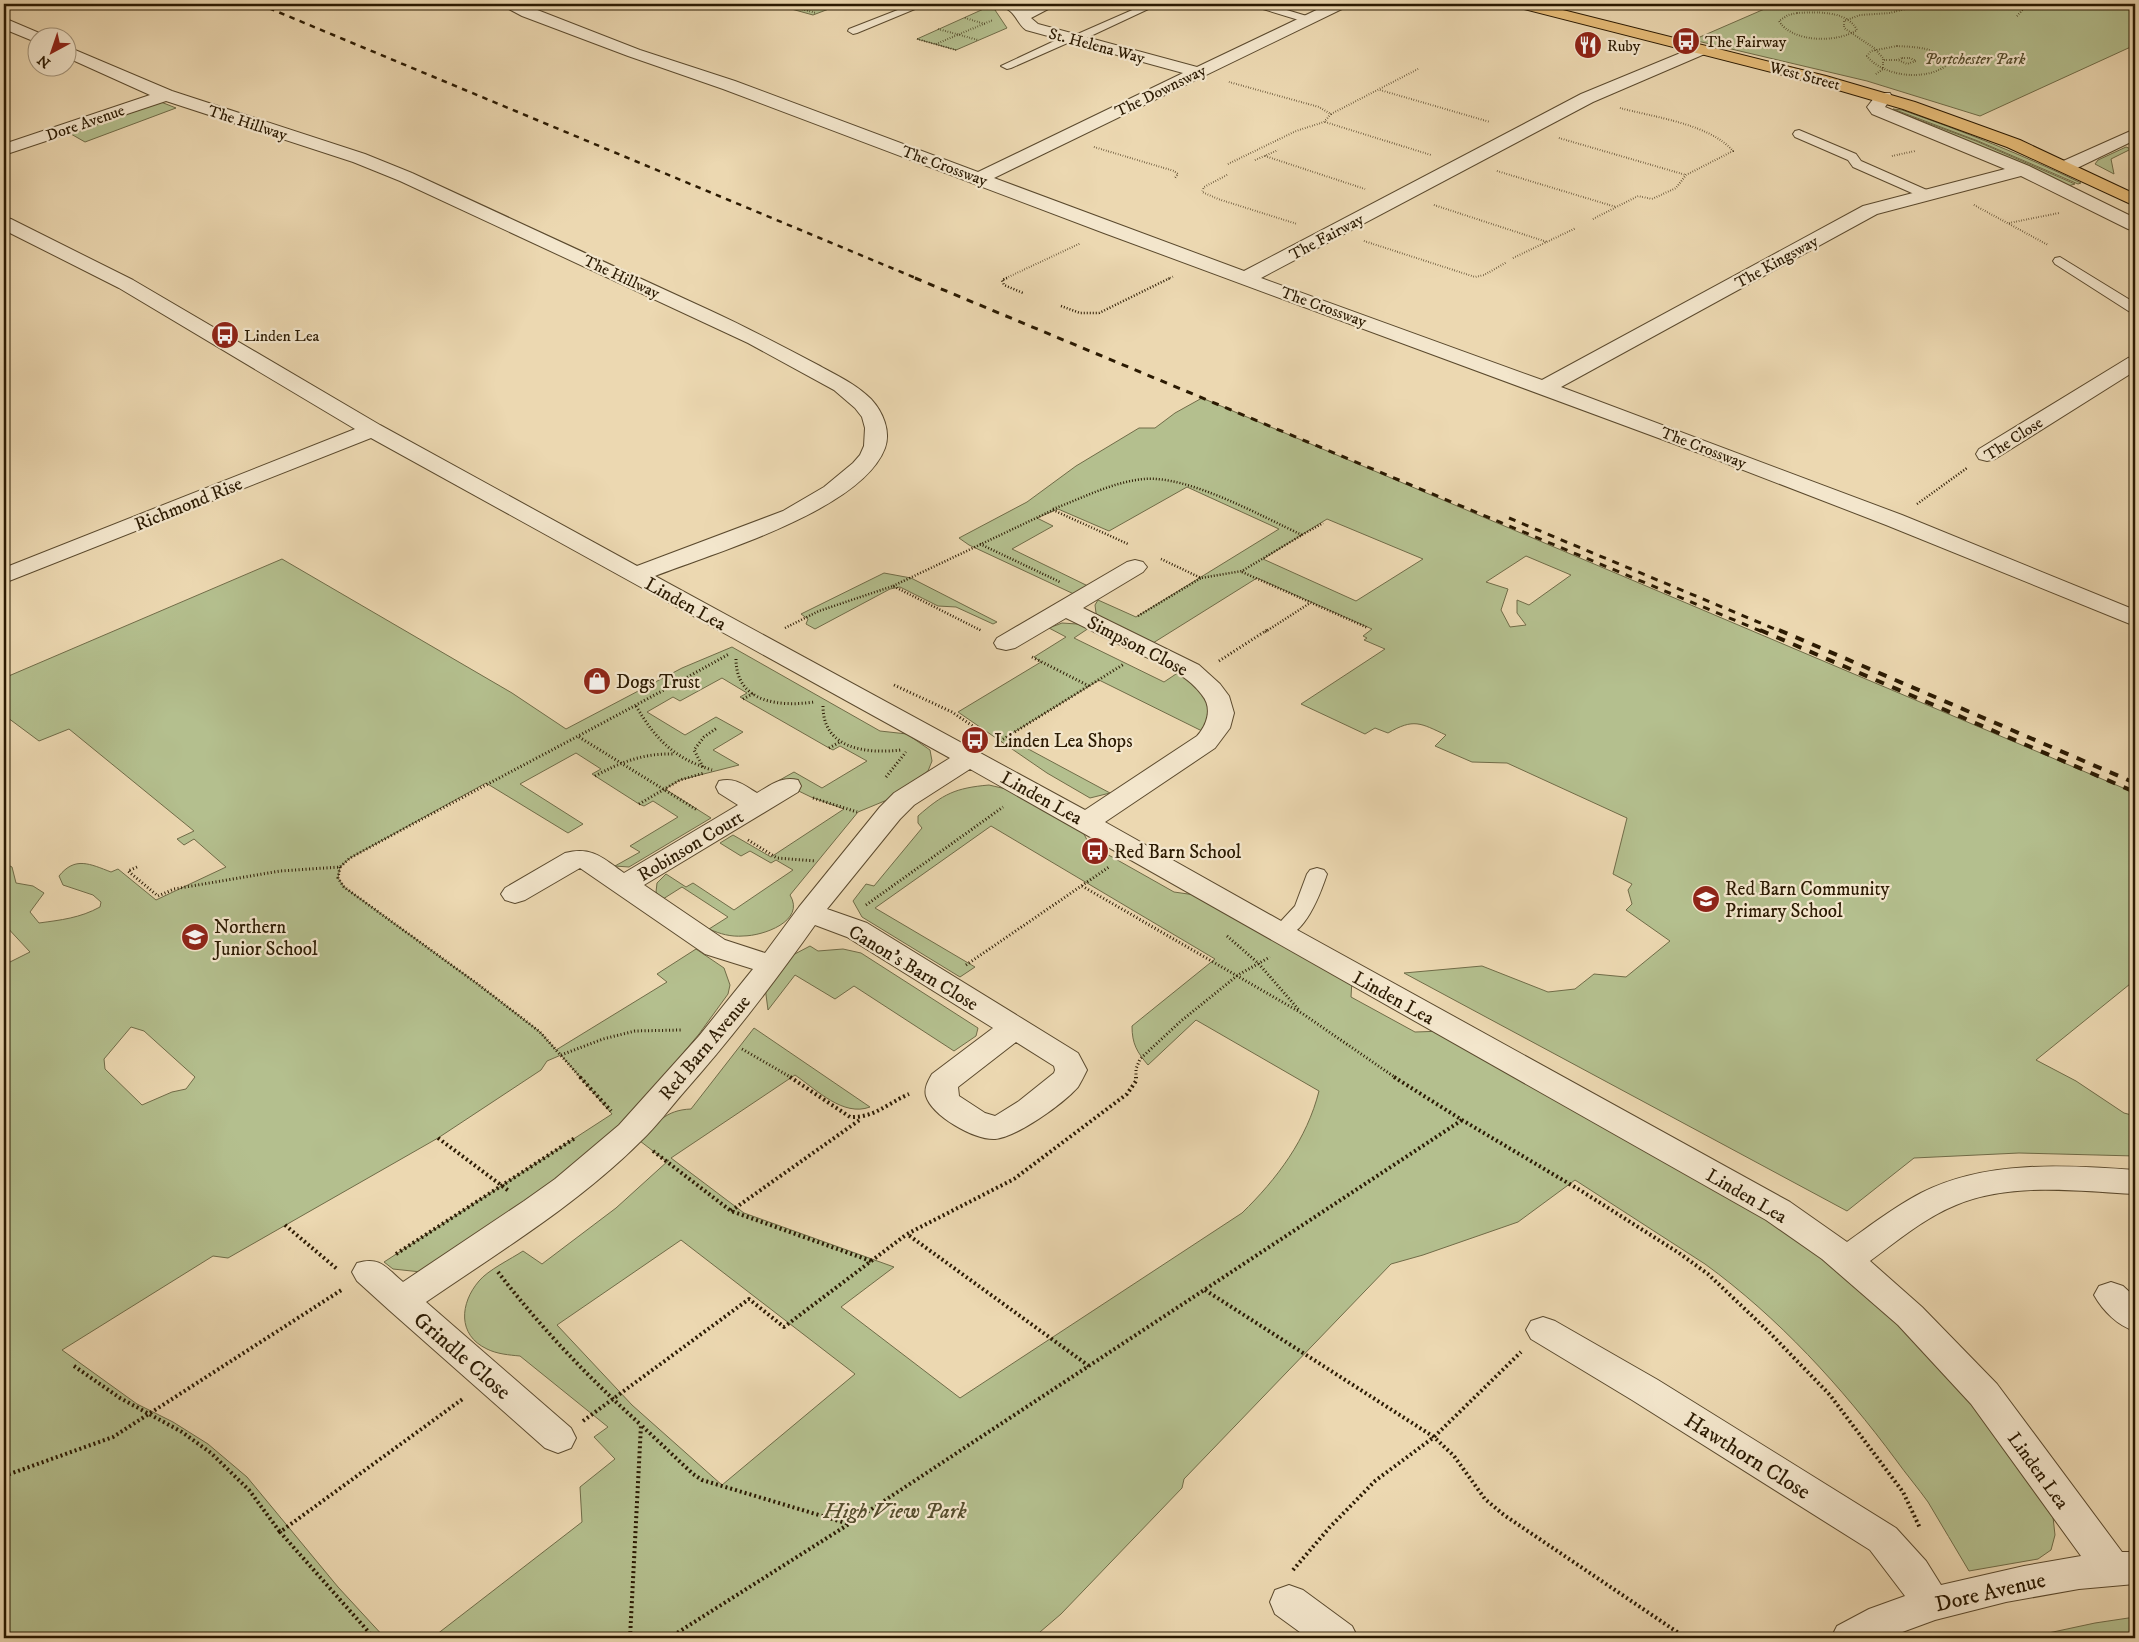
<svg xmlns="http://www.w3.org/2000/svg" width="2139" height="1642" viewBox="0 0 2139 1642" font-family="'IM FELL DW Pica',serif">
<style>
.green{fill:#b4bf8e;stroke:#706c48;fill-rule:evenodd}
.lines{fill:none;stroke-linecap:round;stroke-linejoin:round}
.lane-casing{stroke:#5b4a2e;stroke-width:2}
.street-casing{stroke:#5b4a2e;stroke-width:2}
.primary-casing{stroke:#2b1a02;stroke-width:2}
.path-far3{stroke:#2b1a02;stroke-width:2;stroke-dasharray:0.5 2;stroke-linecap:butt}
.path-far2{stroke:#2b1a02;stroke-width:2.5;stroke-dasharray:1 2;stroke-linecap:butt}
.path-far1{stroke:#2b1a02;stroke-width:3;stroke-dasharray:1 2.5;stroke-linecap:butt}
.path{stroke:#2b1a02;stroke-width:4;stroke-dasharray:2 3;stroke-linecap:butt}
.lane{fill:#f3e6cc;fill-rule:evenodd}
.street{fill:#f3e6cc;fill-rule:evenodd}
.primary{fill:#e6bc78;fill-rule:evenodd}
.rail-far2{stroke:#2b1a02;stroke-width:2.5;stroke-dasharray:5.5 5.5;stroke-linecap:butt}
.rail-far1{stroke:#2b1a02;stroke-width:3;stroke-dasharray:7 7;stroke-linecap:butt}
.rail{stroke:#2b1a02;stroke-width:4;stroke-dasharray:9 9;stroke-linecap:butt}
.labels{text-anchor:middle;stroke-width:4.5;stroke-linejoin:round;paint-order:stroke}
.far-poi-label{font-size:16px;fill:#2b1a02;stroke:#f3e6cc;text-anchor:start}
.far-street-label{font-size:16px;fill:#2b1a02;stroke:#f3e6cc}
.far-park-label{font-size:16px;font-style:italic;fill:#544c2c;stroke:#f3e6cc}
.street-label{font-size:19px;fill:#2b1a02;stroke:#f3e6cc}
.poi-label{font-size:19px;fill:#2b1a02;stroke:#f3e6cc;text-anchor:start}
.near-street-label{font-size:22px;fill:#2b1a02;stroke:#f3e6cc}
.near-park-label{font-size:22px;font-style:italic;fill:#544c2c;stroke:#f3e6cc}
</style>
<rect width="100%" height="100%" fill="#ecd8b1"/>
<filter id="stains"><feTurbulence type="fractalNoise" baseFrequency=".004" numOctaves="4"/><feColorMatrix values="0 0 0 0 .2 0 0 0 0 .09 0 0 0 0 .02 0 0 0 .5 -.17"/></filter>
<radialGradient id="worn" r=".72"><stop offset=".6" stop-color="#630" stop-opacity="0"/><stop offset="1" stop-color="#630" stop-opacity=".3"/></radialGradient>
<path class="green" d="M779,4H842L813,15L777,5Z
M977,4H991L1007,28L956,50L917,39L988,7Z
M1776,4H2124L2135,7V45L1980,116L1867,81L1693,40Z
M161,102L176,108L85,142L71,134Z
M1890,109L1976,141L2075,184L2068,186Z
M1893,109L1902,110C1963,131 2023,155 2081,183L2078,184L1978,141Z
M2126,147L2131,149L2111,159L2114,174L2095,164L2098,160Z
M1202,398L2135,793V980L2036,1060L2076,1081L2124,1113L2135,1116V1156L2019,1153L1914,1158L1847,1211L1404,973L1482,966L1548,992L1575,989L1594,974L1626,977L1670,941L1626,910L1632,904L1628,890L1632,884L1613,874L1627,818L1507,763L1472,762L1435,746L1446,735C1420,723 1414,718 1388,733L1375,728L1365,734L1301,704L1385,649L1364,640L1367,638L1363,636L1372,629L1257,578L1153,643L1099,616L1096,613L1095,605L1098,600L1136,617L1279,529L1187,487L1109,531L1058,509L1037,518L1053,526L1012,549L1090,587L1076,595L969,545L959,538L1027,502L1076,466L1139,428H1155L1175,413ZM1327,519L1423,559L1356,601L1263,559ZM1526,556L1571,575L1529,605L1517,600V613L1526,625L1510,627L1501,610L1508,589L1486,582Z
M282,559L512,693L566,729L682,668L732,647L880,731L907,734L930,750L932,761L928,771L887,800L858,812L790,895C806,921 763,936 743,936C731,937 720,934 709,929L728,917L682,887L663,899L656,892L657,883L666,874L686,887L693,883L734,910L793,870L776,860L771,863L750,851L741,856L720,843L733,835L771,857L844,809L811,797L778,781L794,772L822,788L867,761L840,746L833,750L829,748L740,697L747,693L722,678L680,701L673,697L647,712L685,735L716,717L743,732L713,750L739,765L680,780L665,789L711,818L629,867L615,866L640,852L630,846L678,817L653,801L644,806L639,804L592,774L601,769L576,753L520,784L583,824L568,833L486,783L350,858L340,867L338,878L344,887L479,985L540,1032L556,1050L667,982L657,974L696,949L724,968L730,985L728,994L699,1034L632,1114L544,1190L421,1272L393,1269L384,1262L612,1114L561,1055L547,1061L541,1070L438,1138L228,1258L213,1256L62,1350L137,1404L173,1422L208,1444L247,1477L338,1587L385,1638H4V965L30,952L4,924V863L12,867L16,883L33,886L44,893L30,912L39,923C61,920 80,918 100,907L101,902L93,895L63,885L59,876C75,856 90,864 111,872L118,869L156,900L226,867L194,839L184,845L177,839L194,831L69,729L39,741L4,715V678ZM131,1027L144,1031L195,1077L186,1089L172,1092L142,1105L105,1069L104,1059Z
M884,573L911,578L997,622L993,624L956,607L938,606L900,587L890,589L815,629L806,624L808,619L801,614Z
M1062,623L1077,624L1089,628L1074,638L1164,682L1179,672C1202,687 1217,706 1202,731L1099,680L1006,737L1110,793L1090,798L1047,773L958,712L1041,662L1034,657L1066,637L1049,628Z
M989,785L1006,789L1082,830L1089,844L1174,892L1202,896L1352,980L1351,997L1415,1032L1445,1031L1787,1225L1940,1357L2053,1517L2055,1535L2051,1550L2038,1559L1969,1571C1955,1548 1942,1525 1928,1502C1918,1488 1906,1474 1896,1460C1842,1387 1778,1317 1705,1264L1575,1180L1518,1222L1423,1255L1391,1264L1184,1479L1182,1488L1061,1614L1033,1638H432L582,1522L580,1487L615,1459L594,1437L608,1427L520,1356C509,1355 497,1354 487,1349C457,1335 460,1303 479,1281C488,1270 511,1259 523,1251L542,1264L616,1208L669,1160L666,1161L640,1141C657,1123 665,1110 691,1109L754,1028L870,1107C843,1117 817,1090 795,1075L671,1158L744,1213L894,1267L841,1307L960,1398L1242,1213C1277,1179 1307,1139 1319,1091L1196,1020L1148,1065C1137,1052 1132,1044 1132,1026L1215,959L991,826L875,908L975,967L960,977L862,917L853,901L866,884L874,886L922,828L918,823V816C943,794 955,788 989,785ZM681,1240L855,1374L722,1485L632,1405L557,1325Z
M810,946L818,951L843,949L861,953L978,1028L976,1036L954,1051L854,986L835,999L795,975L768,1010L765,987L791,956Z
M2135,1617V1638H2025L2095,1623Z"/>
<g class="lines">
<g class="lane-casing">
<path id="lane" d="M913,4H927L857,33L853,34L848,31L849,29Z
M1146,4H1159L1080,41H1072L1011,68L1007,69L1001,66L1065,36H1073Z
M1252,4H1267L1310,17L1311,19L1306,22L1302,21L1253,6Z
M1799,130L1856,154L1861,161L1929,191L1931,194L1925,198L1921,197L1853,167L1848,160L1795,137L1793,134L1795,131Z
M2060,257L2135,303V313L2130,312L2055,264L2053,261L2055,258Z
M1317,868L1324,870L1327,874C1320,895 1302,945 1273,937L1270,933L1295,906L1307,874L1310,870Z"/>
</g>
<g class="street-casing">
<path id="street" d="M502,4H522L640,50L735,81L978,172L1183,73L1026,30C1019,25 1017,17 1010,11C1006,8 1003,8 1000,4H1020L1024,8L1034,4H1055L1052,7L1031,18L1038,24L1197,67L1329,4H1349L1346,7L994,178L1244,271L1581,94L1695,47H1707L1709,50L1707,53L1593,102L1261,278L1542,380L1863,206L2005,169L1872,114L1867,107L1878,93H1890L1892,97L1885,107L2029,166L2135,218V231L2128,229L2021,176L1877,214L1561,387L1902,515L2135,610V626L1886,525L1707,456L1104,233L723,89L628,56L522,16L505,7Z
M4,18L44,35L46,38H38V43L4,29Z
M68,47L172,91L365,154L412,173C511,219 610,265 709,310C746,327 782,346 818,365C836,375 856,384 871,399C883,412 891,431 885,448C862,510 714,553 655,576L1085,810L1197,736C1207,725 1213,708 1202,695C1186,673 1158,663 1135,652C1112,641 1089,629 1066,618L1015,648L1006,650L997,648L994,643L997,638L1127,562L1135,560L1143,562L1147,567L1143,572L1083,608L1199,665L1220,684L1229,696L1234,713L1230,728L1215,748L1105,822L1290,926L1790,1202L1847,1242C1871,1225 1894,1207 1921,1193C1986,1160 2064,1165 2135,1170V1194C2077,1191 2011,1182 1956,1205C1924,1218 1897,1241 1870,1261L1922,1307L1997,1384L2122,1552H2135V1584L2079,1589L2006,1602L1935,1620L1886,1638H1831L1837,1626L1869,1609L1905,1596L1870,1550L1632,1400L1531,1339L1526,1330L1531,1321L1543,1317L1555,1321L1658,1380L1896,1528L1926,1561L1941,1585L2024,1566L2081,1556L1971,1404L1898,1325L1822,1259L1766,1220L970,769L914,805L900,819L827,909L867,923L1078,1053L1087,1070C1084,1076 1081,1082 1078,1087C1063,1104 1017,1137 995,1139C974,1140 932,1116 926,1096C924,1088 928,1081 932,1074L993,1028L847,937L815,925C774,983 731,1039 684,1092C670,1108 657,1126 641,1141C578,1204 499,1252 426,1302L571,1428L576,1438L571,1448L558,1453L545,1448L389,1310L357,1281L352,1272L357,1263C381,1256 386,1268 403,1282L524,1201L555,1179L619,1125L699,1036L753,969L705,954L580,868L525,900L515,903L505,900L501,894L505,888L565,853C592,846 603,858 624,873L738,805L719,793L716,787L719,781C735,777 744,785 757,793C771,785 781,776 798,780L801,786L798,792L644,885L725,940L765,953L799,907L880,807L894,793L950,758L371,438L4,583V568L355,429L119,288L4,230V217L11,219L133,280L380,425L637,566L783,511L824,487L853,463L860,455L864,446L865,428L862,417L855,408L834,390L748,343L400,181L353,162L166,101L4,155V144L150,95L68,58ZM1016,1042L1054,1066L1055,1070L1054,1073L1019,1101L995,1116L985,1113L959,1096L958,1087Z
M2135,129V140L2073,170L2067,171L2061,170L2058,166L2061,162Z
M2135,356V371L1995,459L1987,461L1979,459L1976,454L1979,449L2128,358Z
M2111,1282L2123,1286L2135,1297V1331C2118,1326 2103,1311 2094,1295L2099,1286Z
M1289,1585L1303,1590L1352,1626L1358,1638H1308L1275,1614L1270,1602L1275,1590Z"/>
</g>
<g class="primary-casing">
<path id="primary" d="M1513,4H1539L1826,76L1915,102L2020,140L2135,194V206L2007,147L1903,109L1814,83L1516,7Z"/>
</g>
<path class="path-far3" d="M783,4L816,13
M833,4L839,5
M2027,4H2061
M799,8L810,4
M1985,8L2028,4
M1797,13C1816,12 1847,10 1857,30C1838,43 1792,43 1779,21L1788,15Z
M2017,16L2028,4
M965,18L985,24
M938,29L978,40
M917,39L956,50
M936,44L993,20
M1897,46C1915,47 1938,47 1948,64C1928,82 1883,77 1867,56L1871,51Z
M1902,58H1910L1916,61L1907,64L1898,60Z
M1884,60H1898
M1876,74L1883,69V58L1874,48L1844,28V21L1860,15L1890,13L1924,4
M1380,90L1490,122
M1331,114L1418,69
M1325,122L1431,155
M1559,138L1686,175
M1094,147L1174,171L1178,174L1175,178
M1265,156L1365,189
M1892,156L1915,151
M1255,160L1278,150
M1228,164L1296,131L1324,122L1331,114L1319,107L1229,82
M1497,171L1616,207
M1227,175L1204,187L1202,192L1218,199L1297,224
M1434,205L1547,242
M1974,205L2048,245
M1593,219L1638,196L1652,199L1676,188L1686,175L1733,151C1710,124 1653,117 1620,108
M2009,223L2059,213
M1364,241L1475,277L1484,275L1507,262
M1513,258L1576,228
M1004,279L1081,243
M1168,279L1174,276"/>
<path class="path-far2" d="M1007,278L1002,280L1004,285L1023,293
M1061,306L1080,313H1099L1170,278
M1917,504L1967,468
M1053,509C1083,498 1112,482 1144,479C1188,475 1261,516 1302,535L1242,571L1201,578
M1302,535L1323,523
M980,544L1060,582
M1242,572L1368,628
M893,586L1053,510L1128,544
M1138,616L1201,578L1161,559
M785,628L819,611L893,586L982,631
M1265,632L1310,603"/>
<path class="path-far1" d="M1032,657L1089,686
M736,659C736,703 780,707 814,702
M1219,661L1267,630
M894,685L952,712L983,733
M743,699L754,693
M636,706C656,740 674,758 712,770
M823,706C823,749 866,754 901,750
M579,737L697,810
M997,743L1124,664
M829,748L840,742
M703,767L694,750L704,737L717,728
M595,776C621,762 644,753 674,754
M886,777L906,752
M813,798L857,812
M639,804L680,780L704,773
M748,840L777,858L816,861
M137,867L128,871L158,896L174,889L280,871L340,867L350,858C476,789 604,724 729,654
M340,867L338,878L344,887L479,985L540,1032L581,1078
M1082,886L1303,1014L1396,1078
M866,905L1003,807
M1227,936L1258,963L1299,1010
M966,965L1109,867
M742,1049L792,1078
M561,1055L603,1039L635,1031L681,1030
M1136,1078V1069L1140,1059L1181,1021L1238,975L1270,957"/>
<path class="path" d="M580,1077L611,1111
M790,1077L850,1117C874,1118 888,1103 909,1094
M1394,1077L1462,1120L1583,1192L1679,1253L1708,1274L1768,1331L1830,1395L1903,1492L1920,1528
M438,1138L509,1191
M653,1151L731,1211L871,1261
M731,1211L861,1119
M285,1225L337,1269
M396,1254L575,1138
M498,1272C541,1328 589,1378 641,1425
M1205,1290L1434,1437L1454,1456L1485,1499L1504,1515L1686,1638
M74,1366L120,1398L182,1432L211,1453L249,1490L280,1532
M1089,1366L907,1234L1014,1179L1127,1094L1136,1081V1077
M583,1421L749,1299L784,1327L907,1234
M4,1476L113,1437L343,1289
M1293,1570L1330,1527L1375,1481L1434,1437L1521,1352
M374,1638L280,1532L464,1398
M630,1638L641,1425L693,1474L702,1480L849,1524
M669,1638L849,1524L1462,1120"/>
<use href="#lane" class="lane"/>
<use href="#street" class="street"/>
<use href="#primary" class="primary"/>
<path class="rail-far2" d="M259,4L918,279"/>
<path class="rail-far1" d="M915,278L1763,632
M1509,518L1782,632"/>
<path class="rail" d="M1760,630L2135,792
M1779,630L2135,783"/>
</g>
<defs>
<g id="bus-disc" transform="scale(1.4375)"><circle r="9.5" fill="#8f2418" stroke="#f3e6cc"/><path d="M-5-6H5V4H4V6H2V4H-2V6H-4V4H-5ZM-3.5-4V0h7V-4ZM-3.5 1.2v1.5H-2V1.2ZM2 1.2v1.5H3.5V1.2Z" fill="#fff"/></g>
<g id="restaurant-disc" transform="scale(1.4375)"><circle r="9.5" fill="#8f2418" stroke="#f3e6cc"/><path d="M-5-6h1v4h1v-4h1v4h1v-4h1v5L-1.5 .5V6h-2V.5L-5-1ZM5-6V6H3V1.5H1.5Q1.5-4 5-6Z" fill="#fff"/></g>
<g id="shop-disc" transform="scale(1.4375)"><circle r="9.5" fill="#8f2418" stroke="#f3e6cc"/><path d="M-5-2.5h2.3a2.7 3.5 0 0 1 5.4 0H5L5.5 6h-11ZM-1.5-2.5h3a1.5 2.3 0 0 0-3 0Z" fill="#fff"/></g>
<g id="school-disc" transform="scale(1.4375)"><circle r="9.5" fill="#8f2418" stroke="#f3e6cc"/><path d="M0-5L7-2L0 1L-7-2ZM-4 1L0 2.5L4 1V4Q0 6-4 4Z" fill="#fff"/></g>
</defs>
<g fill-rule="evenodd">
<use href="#bus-disc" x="1686" y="41"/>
<use href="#restaurant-disc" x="1588" y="45"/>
<use href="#bus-disc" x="225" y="335"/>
<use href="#shop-disc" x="597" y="681"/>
<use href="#bus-disc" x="975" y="740"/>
<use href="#bus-disc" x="1095" y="851"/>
<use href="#school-disc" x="1706" y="899"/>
<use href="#school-disc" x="195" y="937"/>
</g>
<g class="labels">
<g class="far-poi-label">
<text x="1705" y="47">The Fairway</text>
<text x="1607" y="51">Ruby</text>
<text x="244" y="341">Linden Lea</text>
</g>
<g class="far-street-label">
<text transform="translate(1097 45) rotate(15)" y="6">St. Helena Way</text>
<text transform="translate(1805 75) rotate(15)" y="6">West Street</text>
<text transform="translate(1160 90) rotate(-26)" y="6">The Downsway</text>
<text transform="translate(85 122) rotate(-19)" y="6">Dore Avenue</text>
<text transform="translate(248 122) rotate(18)" y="6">The Hillway</text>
<text transform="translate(945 165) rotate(20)" y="6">The Crossway</text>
<text transform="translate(1326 236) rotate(-28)" y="6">The Fairway</text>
<text transform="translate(1776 261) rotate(-29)" y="6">The Kingsway</text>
<text transform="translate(622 276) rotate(25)" y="6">The Hillway</text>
<text transform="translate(1324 306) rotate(20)" y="6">The Crossway</text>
<text transform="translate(2013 438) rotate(-33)" y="6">The Close</text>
<text transform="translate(1704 447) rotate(21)" y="6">The Crossway</text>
</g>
<g class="far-park-label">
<text x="1975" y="64">Portchester Park</text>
</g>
<g class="street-label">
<text transform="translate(188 503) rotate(-22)" y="7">Richmond Rise</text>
<text transform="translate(686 603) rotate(29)" y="7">Linden Lea</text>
<text transform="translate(1138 645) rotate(27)" y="7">Simpson Close</text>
<text transform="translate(1042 797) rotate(29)" y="7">Linden Lea</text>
<text transform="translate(690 845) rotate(-31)" y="7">Robinson Court</text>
<text transform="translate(914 967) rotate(31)" y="7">Canon's Barn Close</text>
<text transform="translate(1394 997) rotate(29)" y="7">Linden Lea</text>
<text transform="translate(704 1047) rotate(-50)" y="7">Red Barn Avenue</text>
<text transform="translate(1747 1195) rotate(30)" y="7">Linden Lea</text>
<text transform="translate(2039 1470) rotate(54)" y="7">Linden Lea</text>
</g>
<g class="poi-label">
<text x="616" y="688">Dogs Trust</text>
<text x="994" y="747">Linden Lea Shops</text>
<text x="1114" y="858">Red Barn School</text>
<text x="1725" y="895">Red Barn Community<tspan x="1725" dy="22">Primary School</tspan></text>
<text x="214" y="933">Northern<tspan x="214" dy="22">Junior School</tspan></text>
</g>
<g class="near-street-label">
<text transform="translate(463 1355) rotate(41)" y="8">Grindle Close</text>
<text transform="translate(1748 1455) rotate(32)" y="8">Hawthorn Close</text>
<text transform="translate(1990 1591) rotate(-13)" y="8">Dore Avenue</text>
</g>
<g class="near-park-label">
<text x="895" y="1518">High View Park</text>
</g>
</g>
<rect width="2139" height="1642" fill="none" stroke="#ecd8b1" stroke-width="20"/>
<rect x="5" y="5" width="2129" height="1632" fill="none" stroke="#2b1a02" stroke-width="2.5"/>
<rect x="10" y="10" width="2119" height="1622" fill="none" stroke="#2b1a02"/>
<g transform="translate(52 52) rotate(220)"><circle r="24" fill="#f3e6cc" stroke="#a3947b"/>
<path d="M0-4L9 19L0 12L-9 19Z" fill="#8f2418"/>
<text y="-8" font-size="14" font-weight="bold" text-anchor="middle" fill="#2b1a02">N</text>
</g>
<rect width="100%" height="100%" filter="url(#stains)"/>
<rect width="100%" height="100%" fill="url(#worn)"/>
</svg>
